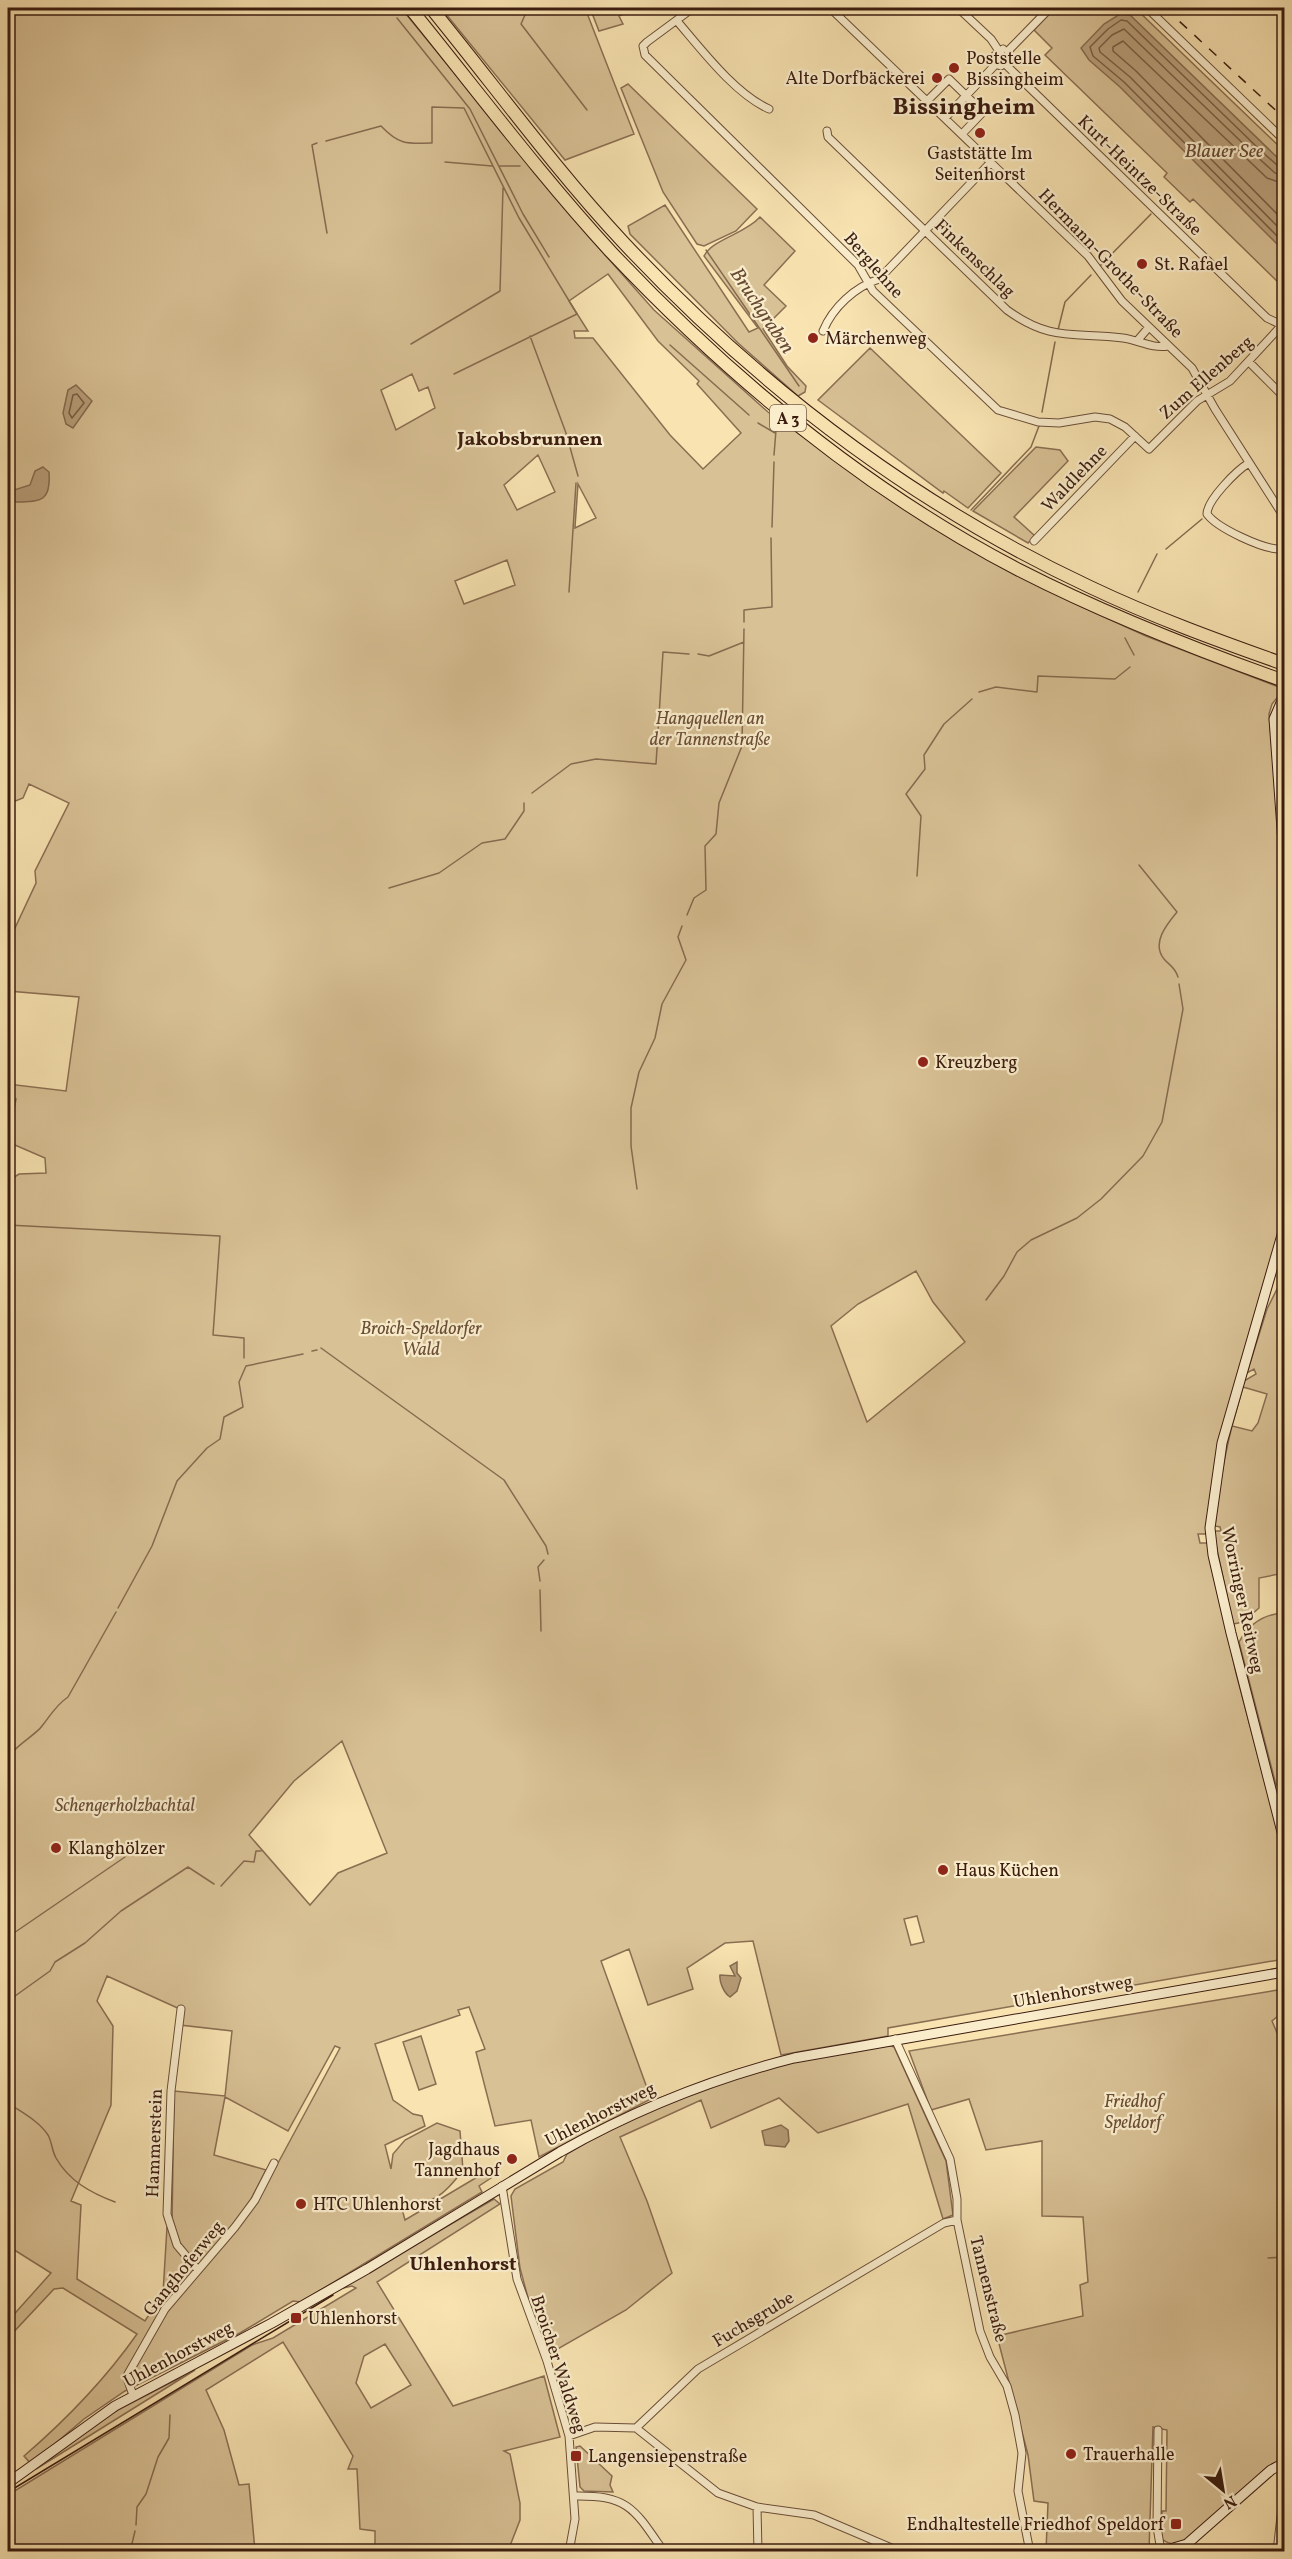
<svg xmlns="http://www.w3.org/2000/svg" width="1292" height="2559" viewBox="0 0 1292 2559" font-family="Vollkorn,serif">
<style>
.green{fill:#d8c195;stroke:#8a6e52;stroke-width:1.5;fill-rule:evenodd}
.water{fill:#b89f7a;stroke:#866b4f;stroke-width:1.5}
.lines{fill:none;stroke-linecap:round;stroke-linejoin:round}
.shore{stroke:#7a5e44;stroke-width:1.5}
.stream{stroke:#866b4f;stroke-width:1.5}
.street-casing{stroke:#6a4e38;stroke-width:9}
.secondary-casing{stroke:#3b1c0f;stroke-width:11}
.highway-casing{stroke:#3b1c0f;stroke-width:14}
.street{stroke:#faedcc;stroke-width:7}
.secondary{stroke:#faedcc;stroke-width:9}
.highway{stroke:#f8e3b1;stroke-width:12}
.tram{stroke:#3b1c0f;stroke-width:1.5}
.rail{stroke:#3b1c0f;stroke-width:1.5;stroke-dasharray:10 10;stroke-linecap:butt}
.poi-dot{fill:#8f2418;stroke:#faedcc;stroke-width:2}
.labels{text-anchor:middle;stroke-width:4.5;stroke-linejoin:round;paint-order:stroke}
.shield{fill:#faedcc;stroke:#745b48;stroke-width:1.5}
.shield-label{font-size:16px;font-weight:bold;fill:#3b1c0f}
.poi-label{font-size:18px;fill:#3b1c0f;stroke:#faedcc;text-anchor:start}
.street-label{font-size:18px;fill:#3b1c0f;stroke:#faedcc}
.park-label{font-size:18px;font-style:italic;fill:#6a4e37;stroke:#faedcc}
.water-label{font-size:20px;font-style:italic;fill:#674a34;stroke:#faedcc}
.neighbourhood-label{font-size:20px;font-weight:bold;fill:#3b1c0f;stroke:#faedcc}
.district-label{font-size:24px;font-weight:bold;fill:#3b1c0f;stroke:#faedcc}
</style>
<rect width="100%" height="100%" fill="#f8e3b1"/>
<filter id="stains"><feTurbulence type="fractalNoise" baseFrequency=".00333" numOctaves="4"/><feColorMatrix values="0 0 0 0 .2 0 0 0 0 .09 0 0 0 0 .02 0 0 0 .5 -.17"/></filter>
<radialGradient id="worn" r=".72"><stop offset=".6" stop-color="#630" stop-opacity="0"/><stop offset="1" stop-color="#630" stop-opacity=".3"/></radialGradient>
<path class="green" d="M8,8H401L590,238L654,310L768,412L811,442L1078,605L1146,636L1284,689L1272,704L1269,714L1284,889V1215L1218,1445L1207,1531L1206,1534H1198L1200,1543H1208L1236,1673L1284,1854V1959L888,2028V2036L781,2055L753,1941L725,1943L687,1968L693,1989L648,2005L629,1949L601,1961L651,2099L539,2157L531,2120L495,2126L476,2052L485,2049L469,2007L458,2010L460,2015L375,2044L393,2100L413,2114L422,2116L425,2126L385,2145L391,2169L393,2154L405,2140L437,2123L460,2131L463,2170C446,2193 429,2211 399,2198L405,2220L489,2170L491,2178L479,2186L482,2192L301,2302L293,2301L240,2333L125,2391L84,2419L31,2464L24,2456C67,2419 104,2381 137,2334L63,2288L54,2289L8,2338V2321L51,2273L8,2246V1181L19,1174L46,1173L45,1158L8,1142L16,1099L8,1098V1084L66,1091L79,997L8,991V943L36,883L35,871L69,803L29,784L23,798L8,804ZM608,274L658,341L699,381L697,384L741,433L703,469L670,435L593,338H575L574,331H588L569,301ZM412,374L419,391L428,387L435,408L396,430L381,390ZM538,455L555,492L517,510L504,485ZM578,484L596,518L575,528V527ZM507,560L515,585L464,604L455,581ZM916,1271L933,1302L965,1342L867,1422L831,1326L858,1304ZM342,1741L387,1853L338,1873L310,1905L249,1835L294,1781ZM917,1916L924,1942L911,1945L904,1919ZM107,1976L182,2010L180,2025L232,2031L225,2096L174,2091L172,2226L167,2227L163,2293L145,2321L77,2279L81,2205L71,2201L111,2105L113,2026L97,2001ZM335,2046L340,2048L257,2202L248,2205L266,2170L214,2155L225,2097L288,2131Z
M441,8H585L634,134L565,160Z
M590,8H637L619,16L623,24L599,31Z
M1055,8H1135L1284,151V288L1193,199L1190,202L1164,177L1167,173L1045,55L1052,48L1034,30Z
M628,84L757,209L736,231L704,246L697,244L663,192L621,88Z
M665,205L749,332L758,328L704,256C713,239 745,234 760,217L795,251L764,285L786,306L763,329L787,366L806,386L805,392L798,396L738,343L630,234L628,226Z
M870,348L1001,473L968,508L944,491L943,493L818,400Z
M1036,447L1060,450L1068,461L1014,517L1035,536L1028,543L973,511Z
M1284,1252V1573L1259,1578V1608L1243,1622L1233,1624L1213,1531H1221L1220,1527L1215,1526C1219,1476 1230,1429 1244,1381L1256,1374L1254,1369L1247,1373L1267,1309L1279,1285ZM1243,1387L1267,1394L1258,1423L1252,1431L1232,1426Z
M1284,1613V1815L1278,1793L1281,1790L1280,1785H1276L1239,1642C1249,1624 1263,1614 1284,1613Z
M1284,1989V2011L1272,2021L1281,2042L1284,2043V2458L1271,2465L1184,2541C1175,2545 1168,2545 1161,2538L1162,2511H1166L1167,2430L1153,2427L1149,2551H1046L1048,2503L1034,2501L1028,2455L997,2336L1083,2316L1080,2285L1088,2282L1083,2217L1042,2216V2141L986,2150L969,2099L931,2110L909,2051Z
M421,2036L436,2084L419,2090L403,2042Z
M886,2044L894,2047L946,2161L953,2215L943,2219L908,2104L818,2133L779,2098L711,2128L701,2100L620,2137L647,2201L672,2273L626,2310L549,2354L531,2309L520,2268L511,2196L515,2189L563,2162L567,2154L597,2136L682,2095L786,2064Z
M494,2199L500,2204L377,2282L453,2406L544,2376L560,2437L504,2451L510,2454L520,2503V2520L508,2551H375V2531L360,2529L357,2469H348L353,2456L283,2342L206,2390L224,2430L239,2485L249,2484L255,2551H8V2495L252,2345L273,2338L356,2288L352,2286L339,2289ZM385,2344L411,2385L371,2408L356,2383L364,2356Z
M195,2370L36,2469L112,2413Z
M580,2446L612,2476L610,2485L613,2492L584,2491L580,2487L576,2447Z"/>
<path class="water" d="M1120,14L1130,15L1284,164V251L1120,87L1089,60L1081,48L1104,24Z
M76,385L92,401L73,428L66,424L63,413L68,390Z
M43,467L49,472C51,500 43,502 16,502L11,498L14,490L30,485L35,471Z
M737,1962V1973L741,1978L737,1991L730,1997C724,1993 719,1982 720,1975L735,1976L730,1966Z
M781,2125L788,2130L789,2141L785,2147L765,2145L762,2131Z"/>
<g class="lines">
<path class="shore" d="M1284,168L1278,166L1259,149L1127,21L1121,20L1108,29L1090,47L1093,56L1124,82L1284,243
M1284,175L1275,173L1254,154L1124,29L1112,35L1099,48L1100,52L1130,77L1284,233
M1284,184L1267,178L1123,41L1113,47V51L1136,71L1284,221
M77,394L84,403L72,418L69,413L73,395Z"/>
<path class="stream" d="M528,8L521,24L587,110
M397,18L470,109L523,214L549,257
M326,141L381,126C399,145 407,144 432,143V107L464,108L519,218L577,314L454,374
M317,143L312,145L327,233
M445,162L492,166
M500,166H520
M706,250L799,386
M1100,266L1151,214
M1058,330L1065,302L1091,275
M530,336L566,433L578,476
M411,344L500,291L503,188
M670,345L749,415
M1042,412L1055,342
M758,423L775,433
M774,455L776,430
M971,510L1031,447L1039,426
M772,527L774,462
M1166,549L1202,519
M569,592L576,483
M1138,592L1157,554
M744,622V610L772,607L771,538
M1125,638L1134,655
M698,654L709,656L744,642
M979,692L996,687L1037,692L1038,676L1115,679L1130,667
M532,793L571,764L596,759L656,764L663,652L689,654
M1139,865L1177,912C1167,924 1151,943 1164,959C1170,966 1175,967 1178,977
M917,876L921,816L906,794L925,769L924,755L944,724L972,699
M389,888L439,873L482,843L505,839L524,811V803
M687,915L694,898L706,890L705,846L716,834L719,803L742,746L744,629
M637,1189L631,1146V1108L639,1072L655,1038L662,1004L686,960L678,937L682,926
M8,1225L220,1236L213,1335L244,1338V1358
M986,1300L1004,1276L1017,1252L1031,1240L1077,1218L1101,1199L1143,1156L1162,1122L1183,1009L1179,984
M321,1348L504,1480L546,1546L548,1554
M312,1351L317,1350
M540,1581L538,1567L544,1560
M540,1590L541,1631
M118,1608L152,1546L177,1481L207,1448L220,1439L224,1417L243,1407L239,1382L246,1366L303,1354
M8,1760C12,1747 36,1735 42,1726C50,1716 56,1705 68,1697L116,1612
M221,1886L244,1861L254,1862L256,1851H261
M8,1937L125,1857
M8,2001L50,1971L55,1962L85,1943L121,1911L188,1867L214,1884
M8,2103C21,2112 39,2121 48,2135C52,2142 52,2151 56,2158C69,2181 91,2193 115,2202
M1268,2258L1284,2257
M136,2525L137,2507L146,2494L158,2457L169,2438L170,2415
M130,2552L135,2531"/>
<g class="street-casing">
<path id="street" d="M693,8L647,42L643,46L645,55L858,265L873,291L998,410L1038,422L1059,423L1095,417L1110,419L1125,427L1149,449L1197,401L1230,381L1282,325
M830,8L1088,256L1122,301L1192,368L1215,409L1284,517
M958,8L991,39L999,51
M1147,8L1284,140
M677,21C701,49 735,94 769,109
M1004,63L1267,318L1284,326
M996,64L993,57L1003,49
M927,101L949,79L983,112L962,134
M945,118L996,64L1001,66L1010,58L1008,51L1050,8
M827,131L828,137L1007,310C1051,342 1074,332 1123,338C1138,340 1153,349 1168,346
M823,331C833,307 855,287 879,279L991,162
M1137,341L1149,327
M1249,362L1284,397
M1249,463C1237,470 1207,500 1207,514C1217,528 1264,550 1281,549
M1034,541L1135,436
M181,2009L171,2091L167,2214L177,2245L198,2270
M895,2039L950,2159L957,2199V2220L980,2331L990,2357L1007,2386L1015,2415L1022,2453L1018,2491L1030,2552
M502,2186L517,2279L547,2361L569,2436L575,2519L569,2552
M133,2395L128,2381V2374L165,2309L235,2227L255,2200L274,2163
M636,2428L698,2369L944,2223L957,2220
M1158,2430L1157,2527L1161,2551
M569,2436L595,2427L636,2428L718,2493L757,2507L814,2515L901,2552
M574,2496C628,2495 634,2508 664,2552
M757,2507L758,2552
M1277,2552L1284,2489"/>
</g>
<g class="secondary-casing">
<path id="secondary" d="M1284,696L1274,719L1284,856
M1284,1228L1222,1443L1210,1528L1213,1555L1231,1633L1284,1840
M8,2483L115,2406L272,2323L367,2269L560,2152C636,2109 711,2079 794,2058L1284,1972
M1160,2552L1187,2544L1271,2470L1284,2463"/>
</g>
<g class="highway-casing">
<path id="highway" d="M410,8C476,89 540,175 611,252C730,378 865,490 1019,570C1105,614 1194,649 1284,681
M431,8C494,85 554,168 623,242C756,384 913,504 1090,587C1153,617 1219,641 1284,664"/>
</g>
<use href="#street" class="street"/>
<use href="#secondary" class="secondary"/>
<use href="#highway" class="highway"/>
<path class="tram" d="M8,2492L333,2295"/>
<path class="rail" d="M1165,8L1284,118"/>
</g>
<g class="poi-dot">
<circle cx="954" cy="68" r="6"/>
<circle cx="937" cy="78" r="6"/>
<circle cx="980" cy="133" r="6"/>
<circle cx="1142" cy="264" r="6"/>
<circle cx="813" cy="338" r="6"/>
<circle cx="923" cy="1062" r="6"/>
<circle cx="56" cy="1848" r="6"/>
<circle cx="943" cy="1870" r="6"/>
<circle cx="512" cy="2159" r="6"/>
<circle cx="301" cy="2204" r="6"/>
<rect x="290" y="2312" width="12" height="12" rx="3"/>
<circle cx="1071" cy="2454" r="6"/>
<rect x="570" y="2450" width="12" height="12" rx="3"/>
<rect x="1170" y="2518" width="12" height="12" rx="3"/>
</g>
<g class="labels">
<rect class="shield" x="770" y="405" width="36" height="26" rx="4.5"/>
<g class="shield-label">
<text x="788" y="424">A 3</text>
</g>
<g class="poi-label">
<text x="966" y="64">Poststelle<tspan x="966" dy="21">Bissingheim</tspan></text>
<text x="925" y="84" text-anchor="end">Alte Dorfbäckerei</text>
<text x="980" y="159" text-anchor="middle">Gaststätte Im<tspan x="980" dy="21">Seitenhorst</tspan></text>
<text x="1154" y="270">St. Rafael</text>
<text x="825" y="344">Märchenweg</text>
<text x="935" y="1068">Kreuzberg</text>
<text x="68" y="1854">Klanghölzer</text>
<text x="955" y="1876">Haus Küchen</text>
<text x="500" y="2155" text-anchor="end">Jagdhaus<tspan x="500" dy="21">Tannenhof</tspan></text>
<text x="313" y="2210">HTC Uhlenhorst</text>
<text x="308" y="2324">Uhlenhorst</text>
<text x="1083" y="2460">Trauerhalle</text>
<text x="588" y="2462">Langensiepenstraße</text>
<text x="1164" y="2530" text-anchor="end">Endhaltestelle Friedhof Speldorf</text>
</g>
<g class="street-label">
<text transform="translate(1140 175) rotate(44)" y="6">Kurt-Heintze-Straße</text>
<text transform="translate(975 258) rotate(44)" y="6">Finkenschlag</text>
<text transform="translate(1111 263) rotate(46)" y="6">Hermann-Grothe-Straße</text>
<text transform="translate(874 265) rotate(49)" y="6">Berglehne</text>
<text transform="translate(1206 377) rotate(-41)" y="6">Zum Ellenberg</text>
<text transform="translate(1074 478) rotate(-46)" y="6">Waldlehne</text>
<text transform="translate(1243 1600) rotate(78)" y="6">Worringer Reitweg</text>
<text transform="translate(1073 1991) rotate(-10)" y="6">Uhlenhorstweg</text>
<text transform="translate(600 2114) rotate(-27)" y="6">Uhlenhorstweg</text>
<text transform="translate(154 2143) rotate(-88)" y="6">Hammerstein</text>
<text transform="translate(183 2268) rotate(-51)" y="6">Ganghoferweg</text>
<text transform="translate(989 2289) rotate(76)" y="6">Tannenstraße</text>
<text transform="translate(753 2319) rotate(-31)" y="6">Fuchsgrube</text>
<text transform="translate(178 2354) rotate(-28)" y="6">Uhlenhorstweg</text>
<text transform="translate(559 2364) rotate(72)" y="6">Broicher Waldweg</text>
</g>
<g class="park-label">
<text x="710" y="724">Hangquellen an<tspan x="710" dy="21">der Tannenstraße</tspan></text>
<text x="421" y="1334">Broich-Speldorfer<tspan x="421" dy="21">Wald</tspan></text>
<text x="125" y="1811">Schengerholzbachtal</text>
<text x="1133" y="2107">Friedhof<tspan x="1133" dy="21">Speldorf</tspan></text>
</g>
<g class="water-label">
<text x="1224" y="157">Blauer See</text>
<text transform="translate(763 310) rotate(56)" y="7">Bruchgraben</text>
</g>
<g class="neighbourhood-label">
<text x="530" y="445">Jakobsbrunnen</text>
<text x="463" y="2270">Uhlenhorst</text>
</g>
<g class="district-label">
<text x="964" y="114">Bissingheim</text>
</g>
</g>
<rect width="1292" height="2559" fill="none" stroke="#f8e3b1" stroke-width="30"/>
<rect x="9" y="9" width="1274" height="2541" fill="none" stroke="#3b1c0f" stroke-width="3"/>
<rect x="15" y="15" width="1262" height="2529" fill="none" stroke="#3b1c0f" stroke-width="1.5"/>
<g transform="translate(1223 2490) rotate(150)" stroke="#faedcc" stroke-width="4.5" paint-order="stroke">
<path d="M0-4.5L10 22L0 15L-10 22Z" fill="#3b1c0f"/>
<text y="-9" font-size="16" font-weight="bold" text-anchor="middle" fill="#3b1c0f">N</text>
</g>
<rect width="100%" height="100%" filter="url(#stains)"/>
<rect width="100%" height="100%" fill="url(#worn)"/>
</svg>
